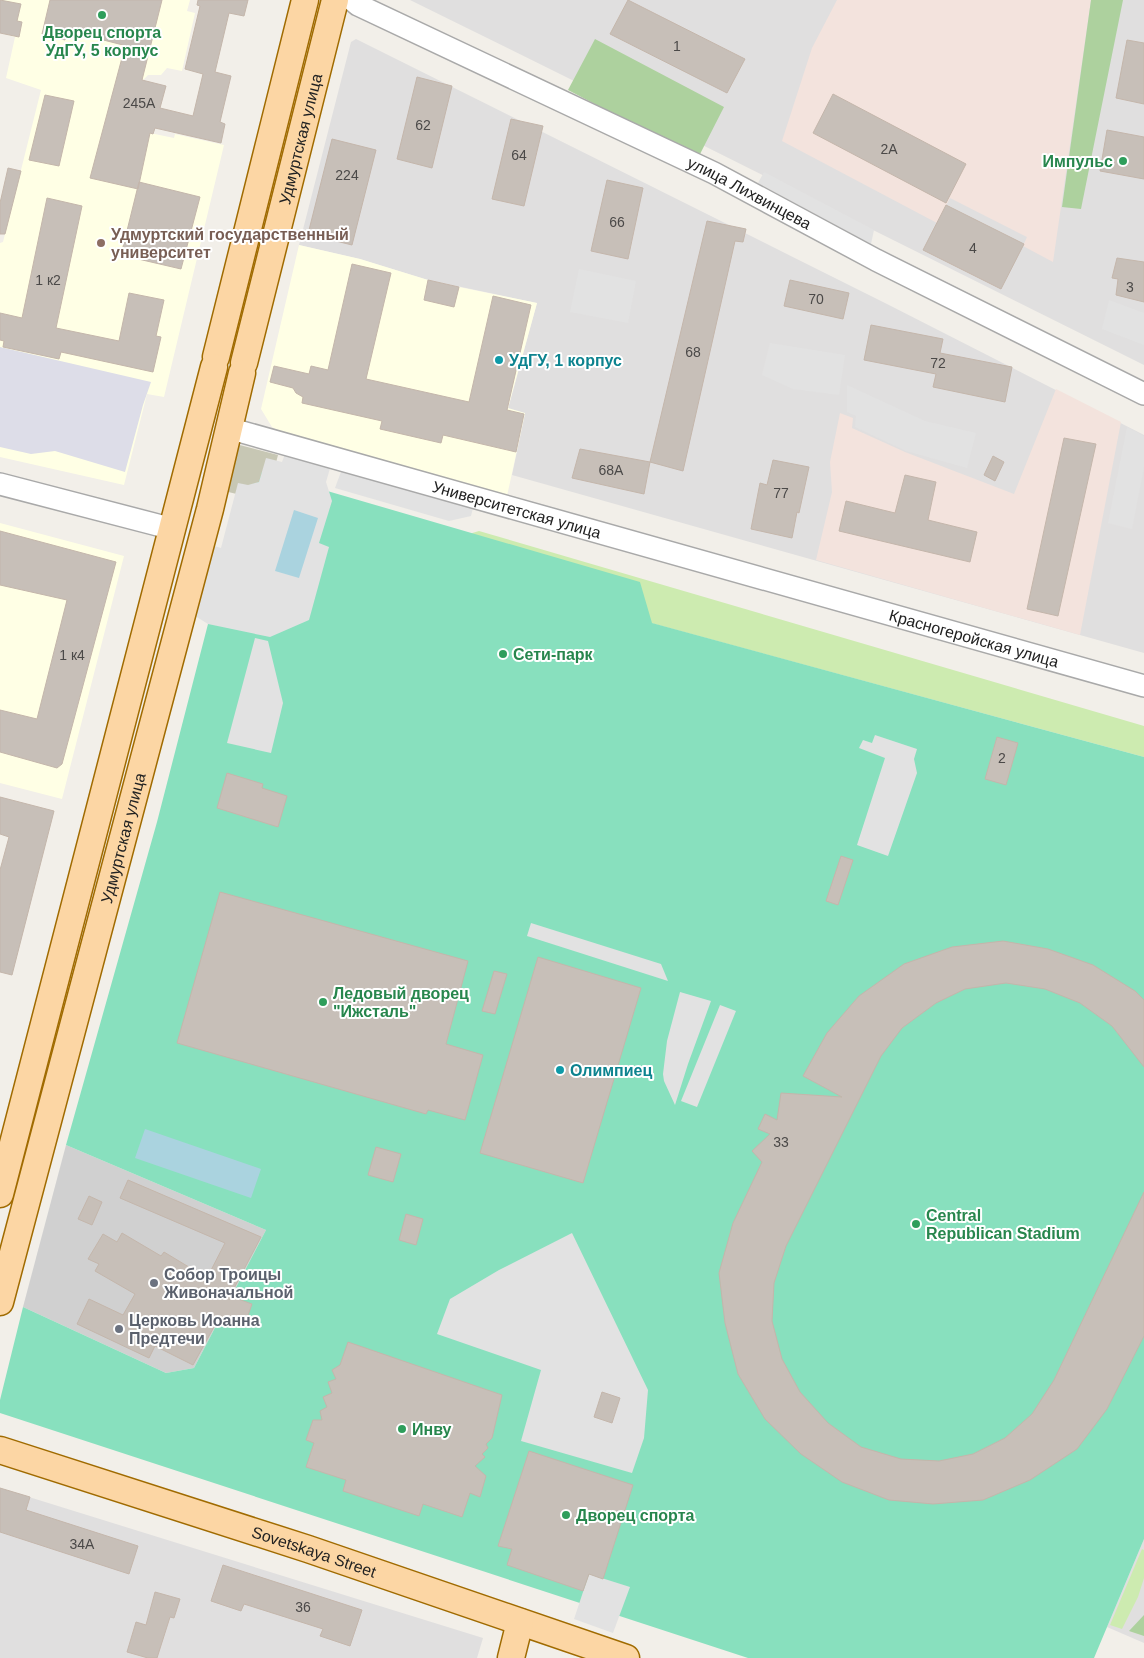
<svg xmlns="http://www.w3.org/2000/svg" width="1144" height="1658" viewBox="0 0 1144 1658" font-family="Arial,sans-serif">
<style>
.residential{fill:#e0dfdf}
.education{fill:#ffffe5}
.religious{fill:#d0d0d0}
.military{fill:#f3e3dd}
.construction{fill:#c7c7b4}
.grass{fill:#cdebb0}
.forest{fill:#add19e}
.pitch{fill:#88e0be}
.parking{fill:#e2e2e2}
.plaza{fill:#dddde8}
.water{fill:#aad3df}
.building{fill:#c7bfb8;stroke:#c4b6ab}
.lines{fill:none;stroke-linecap:round;stroke-linejoin:round}
.minor-casing{stroke:#a9a9a9;stroke-width:24}
.major-casing{stroke:#a06b00;stroke-width:29}
.minor{stroke:#fff;stroke-width:21}
.major{stroke:#fcd6a4;stroke-width:26}
.leisure-dot{fill:#2e9e5b;stroke:#fff;stroke-width:2}
.education-dot{fill:#8d6e63;stroke:#fff;stroke-width:2}
.culture-dot{fill:#0f9aa8;stroke:#fff;stroke-width:2}
.worship-dot{fill:#6b7280;stroke:#fff;stroke-width:2}
.labels{text-anchor:middle;stroke-width:4;stroke-linejoin:round;paint-order:stroke}
.number-label{font-size:14px;fill:#4b4948}
.leisure-label{font-size:16px;font-weight:bold;fill:#27864d;stroke:#fff;text-anchor:start}
.street-label{font-size:16px;fill:#222;stroke:#fff}
.education-label{font-size:16px;font-weight:bold;fill:#785e54;stroke:#fff;text-anchor:start}
.culture-label{font-size:16px;font-weight:bold;fill:#0d838f;stroke:#fff;text-anchor:start}
.worship-label{font-size:16px;font-weight:bold;fill:#5b616d;stroke:#fff;text-anchor:start}
</style>
<rect width="100%" height="100%" fill="#f2efe9"/>
<path class="residential" d="M410,0H1144V365L562,75Z
M356,39L887,304L1144,435V653L512,475L525,414L508,409L537,303L428,280L360,259L299,245L351,42Z
M0,1488L483,1638L477,1658H0Z
M1144,1539V1643L1107,1627Z"/>
<path class="education" d="M0,0H190L187,11L195,13L182,71L167,68L161,75H148L143,80L118,74L110,101L123,105L150,133L174,138L175,134L224,145L164,397L147,394L124,485L0,457V243L3,242L41,90L6,78L15,37L0,33Z
M299,245L360,259L428,280L424,300L454,307L459,287L537,303L508,408L525,413L507,496L293,438L272,427L261,409Z
M0,523L124,556L62,799L0,783Z"/>
<path class="religious" d="M66,1145L266,1230L194,1368L166,1373L23,1307Z"/>
<path class="military" d="M837,0H1091L1053,262L1023,246L1027,237L950,198L937,223L782,141L812,48Z
M1056,389L1121,422L1080,635L816,560L832,492L830,462L840,413L853,418L852,428L905,452L1014,494Z"/>
<path class="construction" d="M232,443L278,455L268,493L245,496L220,490Z"/>
<path class="grass" d="M479,531L1144,726V757L651,623L449,540Z
M1142,1549L1144,1550V1578L1138,1597L1122,1629L1110,1625Z"/>
<path class="forest" d="M1091,0H1123L1081,209L1062,207Z
M595,39L724,107L698,158L568,90Z
M1144,1615V1636L1129,1631Z"/>
<path class="pitch" d="M262,472L640,582L652,623L1144,757V1539L1094,1658H748L0,1413V1400L23,1307L166,1373L194,1368L266,1230L66,1145L157,822L208,624L241,488L259,482Z"/>
<path class="parking" d="M764,172L874,230L871,244L758,183Z
M579,269L636,281L628,323L570,312Z
M1109,300L1144,313V345L1102,329Z
M770,343L845,355L839,395L793,389L762,375Z
M847,385L925,421L976,433L967,468L906,451L855,427L856,416L847,412Z
M1127,427L1144,436V467L1132,529L1108,523Z
M285,454L331,465L326,482L332,501L319,543L329,547L309,620L270,637L208,624L192,614L211,545L221,548L238,483L248,485L259,482L266,458L282,462Z
M342,469L473,508L471,516L449,521L335,488Z
M255,638L268,641L283,703L271,753L227,743Z
M875,735L917,749L914,759L917,773L888,856L857,845L885,758L859,748L863,740L872,743Z
M531,923L661,964L668,981L527,936Z
M680,992L711,1001L688,1064L675,1105L664,1081L663,1074L667,1041Z
M720,1005L736,1011L697,1107L681,1101Z
M572,1233L648,1390L644,1438L632,1473L521,1441L541,1370L437,1334L450,1299L499,1270Z
M589,1574L630,1587L613,1633L574,1619Z"/>
<path class="plaza" d="M0,347L151,382L143,405L125,472L55,451L31,454L0,447Z"/>
<path class="water" d="M294,510L318,518L299,578L275,571Z
M145,1129L261,1169L251,1198L135,1158Z"/>
<path class="building" d="M0,0L21,4L17,21L22,22L19,37L0,33Z
M50,0H162L142,80L166,86L160,108L193,116L203,74L185,69L200,6L197,5L198,0H248L244,16L229,13L215,72L231,76L220,122L225,124L221,143L155,128L153,134L150,133L138,189L90,178L123,54L121,53L123,45L68,31L65,40L42,34Z
M628,0L745,59L727,93L610,34Z
M1127,40L1144,43V104L1116,98Z
M417,77L452,86L432,168L397,159Z
M833,94L966,164L946,203L813,133Z
M45,95L74,101L59,166L29,160Z
M511,119L543,126L524,206L492,199Z
M1107,130L1144,137V179L1100,171Z
M332,139L376,150L352,245L308,234Z
M8,168L21,171L5,234H0V203Z
M607,180L643,188L628,259L591,251Z
M139,182L200,197L181,269L121,255Z
M47,198L82,206L56,328L119,341L129,293L164,300L156,336L161,337L153,372L61,352L59,359L3,347L4,341L0,340V313L22,318Z
M946,205L1024,244L1001,289L923,250Z
M707,221L746,229L743,242L735,241L683,471L650,462Z
M1117,258L1144,262V302L1116,295L1118,279L1112,278Z
M352,264L391,273L366,379L469,402L493,296L531,305L507,410L524,414L516,452L443,435L441,443L380,429L382,421L302,403L303,397L296,393L293,388L270,382L274,366L309,374L311,366L328,370Z
M428,280L459,287L454,307L424,300Z
M790,280L849,293L843,319L784,306Z
M871,325L943,339L940,353L1012,367L1005,402L933,387L936,374L864,360Z
M1064,438L1096,444L1058,616L1027,609Z
M580,449L650,462L644,494L572,478Z
M993,456L1004,462L995,481L984,475Z
M773,460L809,467L799,513L797,512L792,538L751,529L760,483L767,485Z
M905,475L936,482L928,520L977,532L970,562L839,531L846,501L895,513Z
M0,531L116,562L62,764L57,768L0,752V710L37,719L67,600L0,585Z
M997,737L1018,743L1006,785L985,779Z
M227,773L263,784L262,788L287,796L278,827L217,808Z
M0,797L54,811L12,975L0,972V870L9,837L0,834Z
M841,856L853,860L838,905L826,901Z
M220,892L468,961L446,1044L483,1055L465,1120L428,1110L426,1114L177,1043Z
M1003,941L1048,949L1093,965L1135,991L1144,1000V1067L1112,1026L1080,1003L1045,989L1006,983L965,989L936,1003L902,1028L881,1056L786,1246L774,1283L772,1321L782,1359L800,1392L828,1423L861,1447L901,1459L939,1461L973,1454L1005,1438L1032,1414L1054,1380L1144,1192V1336L1107,1409L1077,1449L1030,1480L983,1500L933,1504L889,1500L842,1482L801,1454L765,1419L738,1374L725,1323L719,1273L733,1223L762,1162L752,1151L770,1134L758,1129L765,1114L777,1120L781,1093L842,1097L803,1076L827,1033L859,996L904,964L952,947Z
M538,957L641,988L583,1183L480,1153Z
M494,971L507,974L495,1014L482,1011Z
M376,1147L401,1154L393,1182L368,1175Z
M128,1180L261,1237L230,1296L252,1304L245,1324L220,1316L193,1365L155,1346L149,1358L77,1324L89,1299L123,1315L135,1294L95,1271L99,1264L88,1259L103,1234L117,1242L122,1233L161,1256L164,1252L207,1278L225,1243L120,1198Z
M89,1196L102,1202L92,1225L78,1219Z
M406,1214L423,1219L416,1245L399,1240Z
M348,1342L502,1395L492,1438L486,1444L488,1448L482,1454L485,1457L475,1466L486,1476L480,1497L470,1493L462,1517L423,1504L419,1516L343,1491L346,1480L306,1467L314,1443L306,1440L313,1420H322L320,1411L327,1407L323,1397L332,1393L328,1382L336,1379L332,1370L340,1365Z
M602,1392L620,1398L612,1423L594,1417Z
M529,1451L633,1485L603,1579L589,1574L583,1591L507,1565L512,1549L498,1546Z
M0,1488L30,1497L26,1510L138,1546L129,1574L0,1532Z
M223,1565L362,1610L350,1646L320,1636L323,1629L244,1604L241,1611L211,1601Z
M155,1592L180,1599L174,1618L170,1617L157,1658H148L127,1652L136,1622L146,1625Z"/>
<g class="lines">
<g class="minor-casing">
<g id="minor">
<path id="s1" d="M352,0L358,5L714,173L876,260L1144,394"/>
<path id="s2" d="M228,428L1144,686"/>
<path d="M0,484L173,529"/>
</g>
</g>
<g class="major-casing">
<g id="major">
<path d="M216,357L305,0"/>
<path id="s3" d="M244,363L335,0"/>
<path d="M0,1194L214,367"/>
<path id="s4" d="M0,1302L210,509L242,373"/>
<path id="s5" d="M0,1450L308,1549L626,1658"/>
<path d="M511,1658L520,1622"/>
</g>
</g>
<use href="#minor" class="minor"/>
<use href="#major" class="major"/>
</g>
<g class="leisure-dot">
<circle cx="102" cy="15" r="5"/>
<circle cx="1123" cy="161" r="5"/>
<circle cx="503" cy="654" r="5"/>
<circle cx="323" cy="1002" r="5"/>
<circle cx="916" cy="1224" r="5"/>
<circle cx="402" cy="1429" r="5"/>
<circle cx="566" cy="1515" r="5"/>
</g>
<circle class="education-dot" cx="101" cy="243" r="5"/>
<g class="culture-dot">
<circle cx="499" cy="360" r="5"/>
<circle cx="560" cy="1070" r="5"/>
</g>
<g class="worship-dot">
<circle cx="154" cy="1283" r="5"/>
<circle cx="119" cy="1329" r="5"/>
</g>
<g class="labels">
<g class="number-label">
<text x="677" y="51">1</text>
<text x="139" y="108">245А</text>
<text x="423" y="130">62</text>
<text x="889" y="154">2А</text>
<text x="519" y="160">64</text>
<text x="347" y="180">224</text>
<text x="617" y="227">66</text>
<text x="973" y="253">4</text>
<text x="48" y="285">1 к2</text>
<text x="1130" y="292">3</text>
<text x="816" y="304">70</text>
<text x="693" y="357">68</text>
<text x="938" y="368">72</text>
<text x="611" y="475">68А</text>
<text x="781" y="498">77</text>
<text x="72" y="660">1 к4</text>
<text x="1002" y="763">2</text>
<text x="781" y="1147">33</text>
<text x="82" y="1549">34А</text>
<text x="303" y="1612">36</text>
</g>
<g class="leisure-label">
<text x="102" y="38" text-anchor="middle">Дворец спорта<tspan x="102" dy="18">УдГУ, 5 корпус</tspan></text>
<text x="1113" y="167" text-anchor="end">Импульс</text>
<text x="513" y="660">Сети-парк</text>
<text x="333" y="999">Ледовый дворец<tspan x="333" dy="18">"Ижсталь"</tspan></text>
<text x="926" y="1221">Central<tspan x="926" dy="18">Republican Stadium</tspan></text>
<text x="412" y="1435">Инву</text>
<text x="576" y="1521">Дворец спорта</text>
</g>
<g class="street-label">
<text dy="6" stroke="none"><textPath href="#s3" startOffset="231">Удмуртская улица</textPath></text>
<text dy="6" stroke="none"><textPath href="#s1" startOffset="442">улица Лихвинцева</textPath></text>
<text dy="6" stroke="none"><textPath href="#s2" startOffset="300">Университетская улица</textPath></text>
<text dy="6" stroke="none"><textPath href="#s2" startOffset="775">Красногеройская улица</textPath></text>
<text dy="6" stroke="none"><textPath href="#s4" startOffset="480">Удмуртская улица</textPath></text>
<text dy="6" stroke="none"><textPath href="#s5" startOffset="330">Sovetskaya Street</textPath></text>
</g>
<g class="education-label">
<text x="111" y="240">Удмуртский государственный<tspan x="111" dy="18">университет</tspan></text>
</g>
<g class="culture-label">
<text x="509" y="366">УдГУ, 1 корпус</text>
<text x="570" y="1076">Олимпиец</text>
</g>
<g class="worship-label">
<text x="164" y="1280">Собор Троицы<tspan x="164" dy="18">Живоначальной</tspan></text>
<text x="129" y="1326">Церковь Иоанна<tspan x="129" dy="18">Предтечи</tspan></text>
</g>
</g>
</svg>
